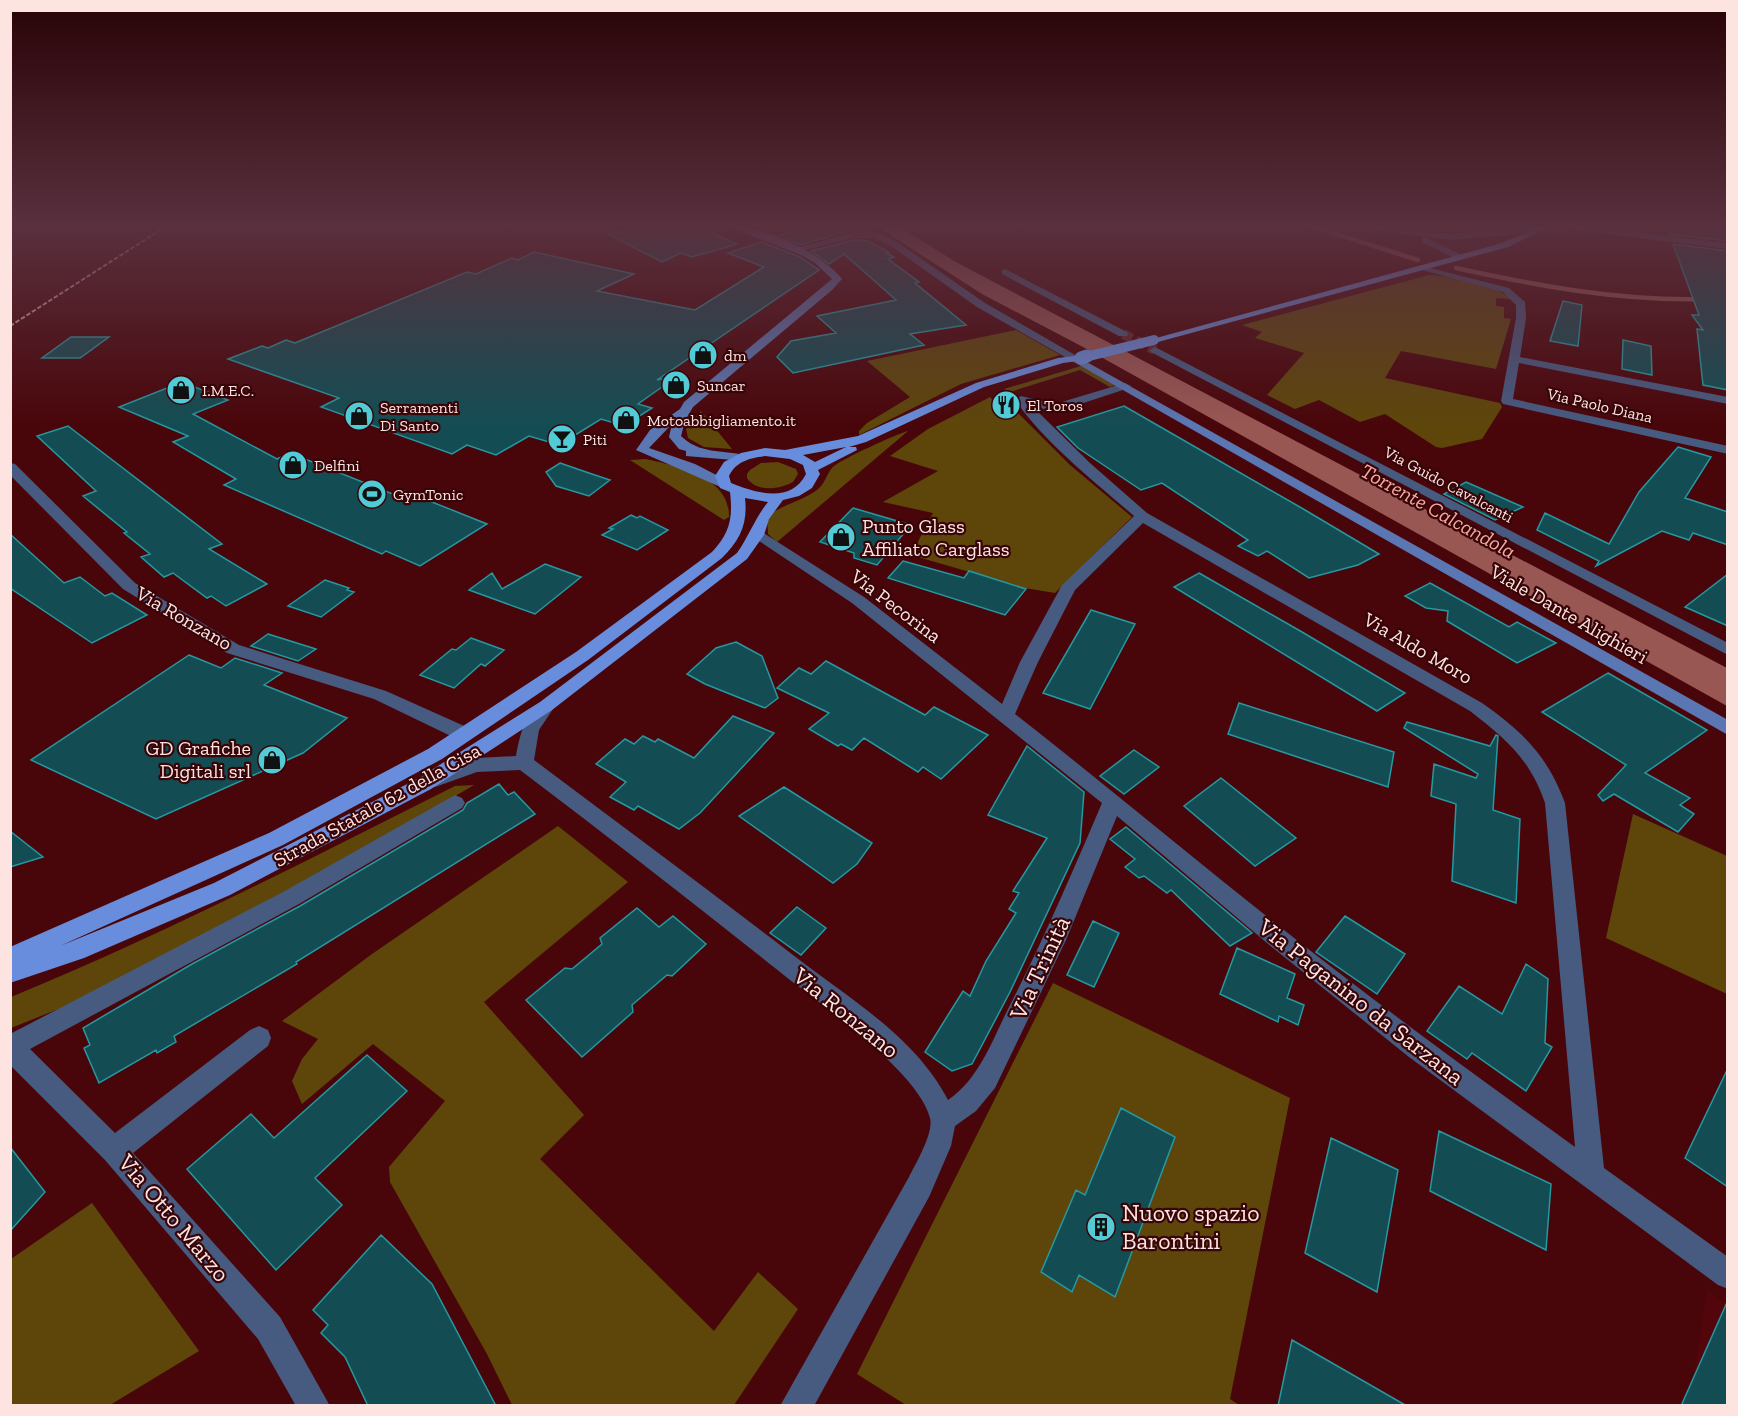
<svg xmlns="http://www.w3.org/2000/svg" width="1738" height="1416" viewBox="0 0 1738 1416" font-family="'Zilla Slab',serif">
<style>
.built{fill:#53050c}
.green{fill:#5e460b}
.water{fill:#995753}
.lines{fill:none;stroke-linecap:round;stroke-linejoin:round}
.stream{stroke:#995753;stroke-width:4.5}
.building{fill:#134d53;stroke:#2598a2;stroke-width:1.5}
.street-tunnel{stroke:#64272a;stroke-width:10;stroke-dasharray:10 4.5;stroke-linecap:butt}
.street{fill:#475a80;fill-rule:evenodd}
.secondary{fill:#5a77b3;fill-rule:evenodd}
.primary{fill:#688ddc;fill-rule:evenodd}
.rail{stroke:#d7b4b3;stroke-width:2;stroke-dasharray:4.5 2;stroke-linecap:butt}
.primary-bridge-far1{stroke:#688ddc;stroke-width:10}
.primary-bridge{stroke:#688ddc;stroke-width:13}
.labels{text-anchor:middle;stroke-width:4.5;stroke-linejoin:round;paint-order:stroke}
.far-poi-label{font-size:16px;fill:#fee4e1;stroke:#370507;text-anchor:start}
.far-street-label{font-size:16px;fill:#fee4e1;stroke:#370507}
.poi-label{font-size:20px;fill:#fee4e1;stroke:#370507;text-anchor:start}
.street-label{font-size:20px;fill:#fee4e1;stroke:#370507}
.water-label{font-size:21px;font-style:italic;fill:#f8a9a3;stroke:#370507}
.near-street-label{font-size:24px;fill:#fee4e1;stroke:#370507}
.near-poi-label{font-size:24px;fill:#fee4e1;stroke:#370507;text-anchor:start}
</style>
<rect width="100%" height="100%" fill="#49060a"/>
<path class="built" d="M1707,1290L1727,1305L1689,1406Z"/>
<path class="green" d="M1429,275C1452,276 1495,284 1511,299L1496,298V306L1504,307V318L1511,319L1496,369L1401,351L1385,378L1500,403L1502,407L1482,439L1442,448L1436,447L1385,414L1360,422L1319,400L1295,409L1267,395L1304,353L1255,338L1262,332L1242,325Z
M1016,330L1060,355L961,384L859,435V431L867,423L910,397L867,361Z
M1081,366L1116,385L1110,387L1080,370L1010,392L1004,389Z
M990,397L1003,412L1016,411L1070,465L1132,517L1055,593L1025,588L911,555L933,513L883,502L938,471L890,456L928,429Z
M701,411L732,449L704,447L688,438L686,429Z
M908,431L777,542L768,534L767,517C782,504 801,502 817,490C825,484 826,475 832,468C839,460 897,434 908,431Z
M646,459C676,466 730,476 729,517L724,520L630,460Z
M778,462L796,469L798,474L793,482C780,489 757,493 747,478V474L750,470L761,463Z
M474,785L348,859L66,1006L11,1028V997C162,935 308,860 455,786Z
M1633,814L1727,856V994L1606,938Z
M558,826L628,882L484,1002L584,1115L540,1159L714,1331L758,1272L798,1309L734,1405H512L487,1354L390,1182L389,1167L445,1101L373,1044L302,1104L292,1081L302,1059L318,1039L282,1021L372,954Z
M1053,983L1290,1098L1230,1399L1239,1405H906L857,1374Z
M92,1203L199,1351L110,1405H11V1259Z"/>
<path class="water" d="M878,227H900L954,261L1727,668V706L1083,347L982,294Z"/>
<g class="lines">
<path class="stream" d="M1314,227L1418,260
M1456,268C1538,286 1619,301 1703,299"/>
</g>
<path class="building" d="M640,227H699L737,244L692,257L681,253L662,262L608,234Z
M806,227H838L848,231L800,245L780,235Z
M1666,227H1728V241L1668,234Z
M853,240H865L889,252L886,253L894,257L888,259L919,282L915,283L966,325L910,334L924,345L793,373L777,357L791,341L836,333L817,316L896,300L844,254L829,264L811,251Z
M761,242L800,257L819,270L657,380L679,375L638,404L652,408L624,426L601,419L559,445L529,436L496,455L467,445L452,454L321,407L339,398L228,359L262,346L268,348L286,340L295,343L467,272L476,274L512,258L518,260L534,252L634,274L597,291L695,310L764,267L728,253Z
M1673,244L1728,251V390L1703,385L1697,329L1703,330L1692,315H1699Z
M1563,301L1582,305L1578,346L1550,341Z
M71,337H109L80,358H42Z
M1623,340L1651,346L1652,375L1622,369Z
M182,382L228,400L193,414L277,459L290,453L395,495L402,490L487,524L420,566L386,551L382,554L224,485L236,479L173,442L188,436L119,407Z
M1124,406L1305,510L1379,554L1358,565L1309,578L1267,551L1258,556L1238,546L1248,540L1162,483L1141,490L1078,448L1057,427Z
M68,426L222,544L209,549L267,584L226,606L211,596L207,598L173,573L164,577L141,557L150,554L124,533L127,532L83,496L96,491L37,436Z
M1678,447L1711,457L1685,498L1728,512V545L1693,533L1689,540L1662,531L1596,566L1599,561L1537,530L1545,513L1609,544L1639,492Z
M560,463L586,472L610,480L589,496L556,486L546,472Z
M1466,482L1523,507L1495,520L1444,494Z
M853,508L911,525L877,565L854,558V553L820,542Z
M631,515L637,518L640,516L668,530L637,550L602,535L613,529L609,528Z
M10,534L64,583L80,577L105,596L112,593L147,615L92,643L10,588Z
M903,561L964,578L969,571L1026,589L1005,615L888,578Z
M545,564L581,577L535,614L469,590L492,573L502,589Z
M1199,573L1302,632L1405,693L1377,711L1174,587Z
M1728,574V626L1685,607Z
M325,580L349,588L347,590L354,592L321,617L288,606Z
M1430,583L1509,627L1517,622L1556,643L1517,663L1447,621L1448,611L1426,608L1405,596Z
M1091,610L1135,624L1090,709L1043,693Z
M268,634L316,649L298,661L251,646Z
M471,638L504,650L485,666L481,664L454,688L420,675L452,649L456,650Z
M736,642L762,656L778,698L765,708L705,684L687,674L716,648Z
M189,655L221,668L235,658L282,673L264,685L347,718L303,753L156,819L31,760Z
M826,661L925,715L934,707L988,735L941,779L923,767L918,772L864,738L852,750L841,744L838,746L809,729L829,713L777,688L799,668L811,674Z
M1608,673L1707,730L1645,773L1690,798L1680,805L1694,814L1678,832L1614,794L1603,801L1598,795L1626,765L1542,712Z
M1239,703L1394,752L1388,787L1228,734Z
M733,716L774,733L700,813L679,829L638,806L634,810L610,797L626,782L596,764L625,739L634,744L643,736L655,742L658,739L694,758Z
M1407,722L1490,746L1496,735L1498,736L1493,810L1520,819L1516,903L1452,881L1456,804L1431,796L1434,764L1476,778L1478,774L1404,728Z
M1027,746L1084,792L1080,843L1010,992L972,1064L952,1071L925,1052L963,991L970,996L986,961L1016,913L1009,909L1019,893L1013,891L1047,838L988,815Z
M1134,750L1159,767L1124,794L1100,776Z
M1221,778L1296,838L1255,866L1184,806Z
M499,784L508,795L514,792L535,814L296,962L297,964L174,1036L176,1042L157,1053L156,1050L99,1083L84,1048L90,1045L83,1028L192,964L300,906L463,810L467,803Z
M784,787L872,843L857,864L833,883L739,816Z
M1126,827L1252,933L1230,946L1171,890L1167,893L1144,876L1139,878L1125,867L1135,859L1110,839Z
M10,831L43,857L10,867Z
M797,907L826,928L801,955L770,933Z
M637,908L659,927L673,916L706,944L672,976L667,975L632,1005L633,1012L582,1057L526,1000L565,968L572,969L602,944L600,938Z
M1345,916L1405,954L1377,994L1316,952Z
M1093,921L1119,933L1094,987L1067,975Z
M1237,948L1295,974L1287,998L1304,1005L1298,1025L1279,1016L1278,1022L1220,994Z
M1526,964L1548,979L1545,1043L1552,1047L1526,1091L1472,1053L1467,1059L1427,1031L1459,986L1502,1014Z
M367,1055L407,1091L315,1178L342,1205L276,1270L187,1169L251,1114L274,1138Z
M1728,1068V1187L1685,1158Z
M1121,1108L1175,1137L1115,1297L1079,1275L1072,1292L1041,1272L1076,1190L1085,1195Z
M1439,1131L1551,1184L1546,1250L1430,1191Z
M1331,1138L1398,1170L1377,1292L1305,1253Z
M10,1147L45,1192L10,1231Z
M381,1235L432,1284L496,1406H368L345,1357L321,1333L328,1325L313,1310Z
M1728,1300V1406H1681Z
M1292,1340L1407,1406H1278Z"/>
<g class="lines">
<path class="street-tunnel" d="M1123,334L1155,350"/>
<path class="street" d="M1371,227C1397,224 1424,233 1450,234C1476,235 1526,220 1548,228L1544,231L1451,240L1375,230Z
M1573,227H1594L1728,243V249L1577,230Z
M853,232H876L897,242L985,303L1082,359L1076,362L1072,361L977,307L891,246L874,238H853L797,252L793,249Z
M1425,237L1464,256L1466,258L1458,260L1422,242V238Z
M1422,266L1509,288L1525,302L1526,318L1520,357L1728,397V404L1519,363L1513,399L1728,446V454L1503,404L1501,401L1516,318V305L1503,292L1422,270Z
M1005,269L1127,332L1128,334L1127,336H1119L1002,274V270Z
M1155,347L1728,643V655L1151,352L1150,350Z
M1125,383L1131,386L1129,388L1056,412L1032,406L1090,463L1147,513L1482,703C1523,732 1547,755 1565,803L1604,1168L1728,1257V1289L1718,1285L1409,1057L1267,943L1117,816L1066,940L995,1088L976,1111L955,1126L951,1146L929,1197L814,1406H780L909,1177C916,1163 934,1133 930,1118C918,1070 814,1000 775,968C691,901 606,835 520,770L477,772L435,787L428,785L425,780L428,775L476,758L516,756C519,739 528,695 552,702L555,706L539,730L534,760C621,825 707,889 793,955C848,998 915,1036 948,1100C979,1079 992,1041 1008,1009C1043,941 1072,873 1102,803L852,603L750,535L757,531L762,532L864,597L1002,704L1020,662L1062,585L1134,516C1093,480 1046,444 1015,400L1021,396L1055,404ZM1143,523L1470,711C1506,739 1530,759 1545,803L1575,1147C1477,1077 1379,1005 1284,930C1194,859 1106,785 1015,714L1038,662L1075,590Z
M10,463L15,464L135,583L239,645L386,691L471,729L473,734L471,739L464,741L457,739L374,699L227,653L123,589L10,475Z
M455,795L462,798L465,803L462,808L299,904L30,1049L115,1133L250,1030L259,1026L268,1030L271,1038L268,1046L133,1153L280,1317L330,1406H296L258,1339L105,1160L10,1065V1034L283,892Z"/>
<path class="secondary" d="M729,227C762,224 822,253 842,279L832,290L693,407L685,421L681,436C699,454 722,450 745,455L747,458L745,461L686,456V451L679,449L669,437L672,424L649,448L695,464L730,482L732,485L730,488L725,489L636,450L650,430L680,409L684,402L832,279L815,263L801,255Z
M1076,356L1728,720V735L1072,361L1070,359Z"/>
<path class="primary" d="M1539,227H1549L1508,247L1158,342L1154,343L1149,340L1502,243Z
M1081,355L1087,358L1085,360L1063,363L984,387L866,442L849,447H856L857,450L818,470L820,474L812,488L799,496L783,500L769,519L764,535L747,559L552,710L431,789L230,895L84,958L10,983V947L269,833L428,749L576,652L712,552C730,533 733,518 730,492L720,488L715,476L724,462L741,453L765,448L785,450L858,436L976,383L1058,358ZM846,447L815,462L803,455ZM765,456L790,459L803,465L806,474C791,504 756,493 731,483L729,476C736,461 750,458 765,456ZM745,498L768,502C755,518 749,536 737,553L540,702L417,779L214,883L60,946L283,845L442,759L588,660L722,558C740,540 748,524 745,498Z"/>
<path class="rail" d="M10,326L165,227"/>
<path class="primary-bridge-far1" d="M1081,358L1154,340"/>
<path class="primary-bridge" d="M1081,358L1087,356"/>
</g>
<linearGradient id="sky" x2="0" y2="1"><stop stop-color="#280306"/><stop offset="0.53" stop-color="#59303e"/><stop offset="1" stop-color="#59303e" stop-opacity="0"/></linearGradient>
<rect width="1738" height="425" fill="url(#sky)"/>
<defs>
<g id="shop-disc" transform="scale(1.5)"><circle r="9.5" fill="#52cbd7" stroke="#370507"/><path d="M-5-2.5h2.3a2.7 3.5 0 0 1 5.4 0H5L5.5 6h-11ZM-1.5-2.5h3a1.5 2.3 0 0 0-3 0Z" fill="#111"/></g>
<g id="restaurant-disc" transform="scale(1.5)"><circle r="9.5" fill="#52cbd7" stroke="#370507"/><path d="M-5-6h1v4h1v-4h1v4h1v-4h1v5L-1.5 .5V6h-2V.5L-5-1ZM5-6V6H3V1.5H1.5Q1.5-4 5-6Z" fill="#111"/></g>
<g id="bar-disc" transform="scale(1.5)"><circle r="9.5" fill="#52cbd7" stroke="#370507"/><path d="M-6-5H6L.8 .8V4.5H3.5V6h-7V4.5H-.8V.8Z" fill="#111"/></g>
<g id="stadium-disc" transform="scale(1.5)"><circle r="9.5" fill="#52cbd7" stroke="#370507"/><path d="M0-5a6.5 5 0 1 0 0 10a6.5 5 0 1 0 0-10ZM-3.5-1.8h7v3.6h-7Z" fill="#111"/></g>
<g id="building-disc" transform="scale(1.5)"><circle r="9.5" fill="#52cbd7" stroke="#370507"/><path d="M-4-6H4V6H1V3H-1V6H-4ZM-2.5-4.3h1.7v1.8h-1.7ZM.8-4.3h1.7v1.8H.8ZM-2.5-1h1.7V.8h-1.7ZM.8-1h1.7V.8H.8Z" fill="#111"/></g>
</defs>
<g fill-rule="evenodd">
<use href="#shop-disc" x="703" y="355"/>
<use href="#shop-disc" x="676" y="385"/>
<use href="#shop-disc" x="181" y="390"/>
<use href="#restaurant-disc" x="1006" y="405"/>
<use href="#shop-disc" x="359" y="416"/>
<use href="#shop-disc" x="626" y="420"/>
<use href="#bar-disc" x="562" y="439"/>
<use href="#shop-disc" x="293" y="465"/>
<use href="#stadium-disc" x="372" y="494"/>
<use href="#shop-disc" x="841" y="537"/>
<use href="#shop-disc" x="272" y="760"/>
<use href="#building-disc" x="1101" y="1227"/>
</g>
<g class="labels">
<g class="far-poi-label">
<text x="724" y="361">dm</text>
<text x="697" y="391">Suncar</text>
<text x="202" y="396">I.M.E.C.</text>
<text x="1027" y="411">El Toros</text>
<text x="380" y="413">Serramenti<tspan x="380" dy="18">Di Santo</tspan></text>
<text x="647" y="426">Motoabbigliamento.it</text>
<text x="583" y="445">Piti</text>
<text x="314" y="471">Delfini</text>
<text x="393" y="500">GymTonic</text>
</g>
<g class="far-street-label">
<text transform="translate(1600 405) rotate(13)" y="6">Via Paolo Diana</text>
<text transform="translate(1449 484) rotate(28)" y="6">Via Guido Cavalcanti</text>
</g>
<g class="poi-label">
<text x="862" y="533">Punto Glass<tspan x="862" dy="23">Affiliato Carglass</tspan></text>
<text x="251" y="755" text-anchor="end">GD Grafiche<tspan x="251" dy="23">Digitali srl</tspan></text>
</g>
<g class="street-label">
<text transform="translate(896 606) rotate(37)" y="7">Via Pecorina</text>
<text transform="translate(1569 614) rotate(30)" y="7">Viale Dante Alighieri</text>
<text transform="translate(184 618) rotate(30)" y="7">Via Ronzano</text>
<text transform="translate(1418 648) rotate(30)" y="7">Via Aldo Moro</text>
<text transform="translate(377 805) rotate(-29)" y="7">Strada Statale 62 della Cisa</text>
</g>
<g class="water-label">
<text transform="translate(1438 511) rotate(29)" y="7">Torrente Calcandola</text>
</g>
<g class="near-street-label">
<text transform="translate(1040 968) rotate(-65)" y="8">Via Trinità</text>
<text transform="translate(1361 1002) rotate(38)" y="8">Via Paganino da Sarzana</text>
<text transform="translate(846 1013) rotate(39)" y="8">Via Ronzano</text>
<text transform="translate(174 1218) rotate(50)" y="8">Via Otto Marzo</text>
</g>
<g class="near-poi-label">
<text x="1122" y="1221">Nuovo spazio<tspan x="1122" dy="28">Barontini</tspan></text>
</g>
</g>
<rect width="1738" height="1416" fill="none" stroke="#fee4e1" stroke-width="24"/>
</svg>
